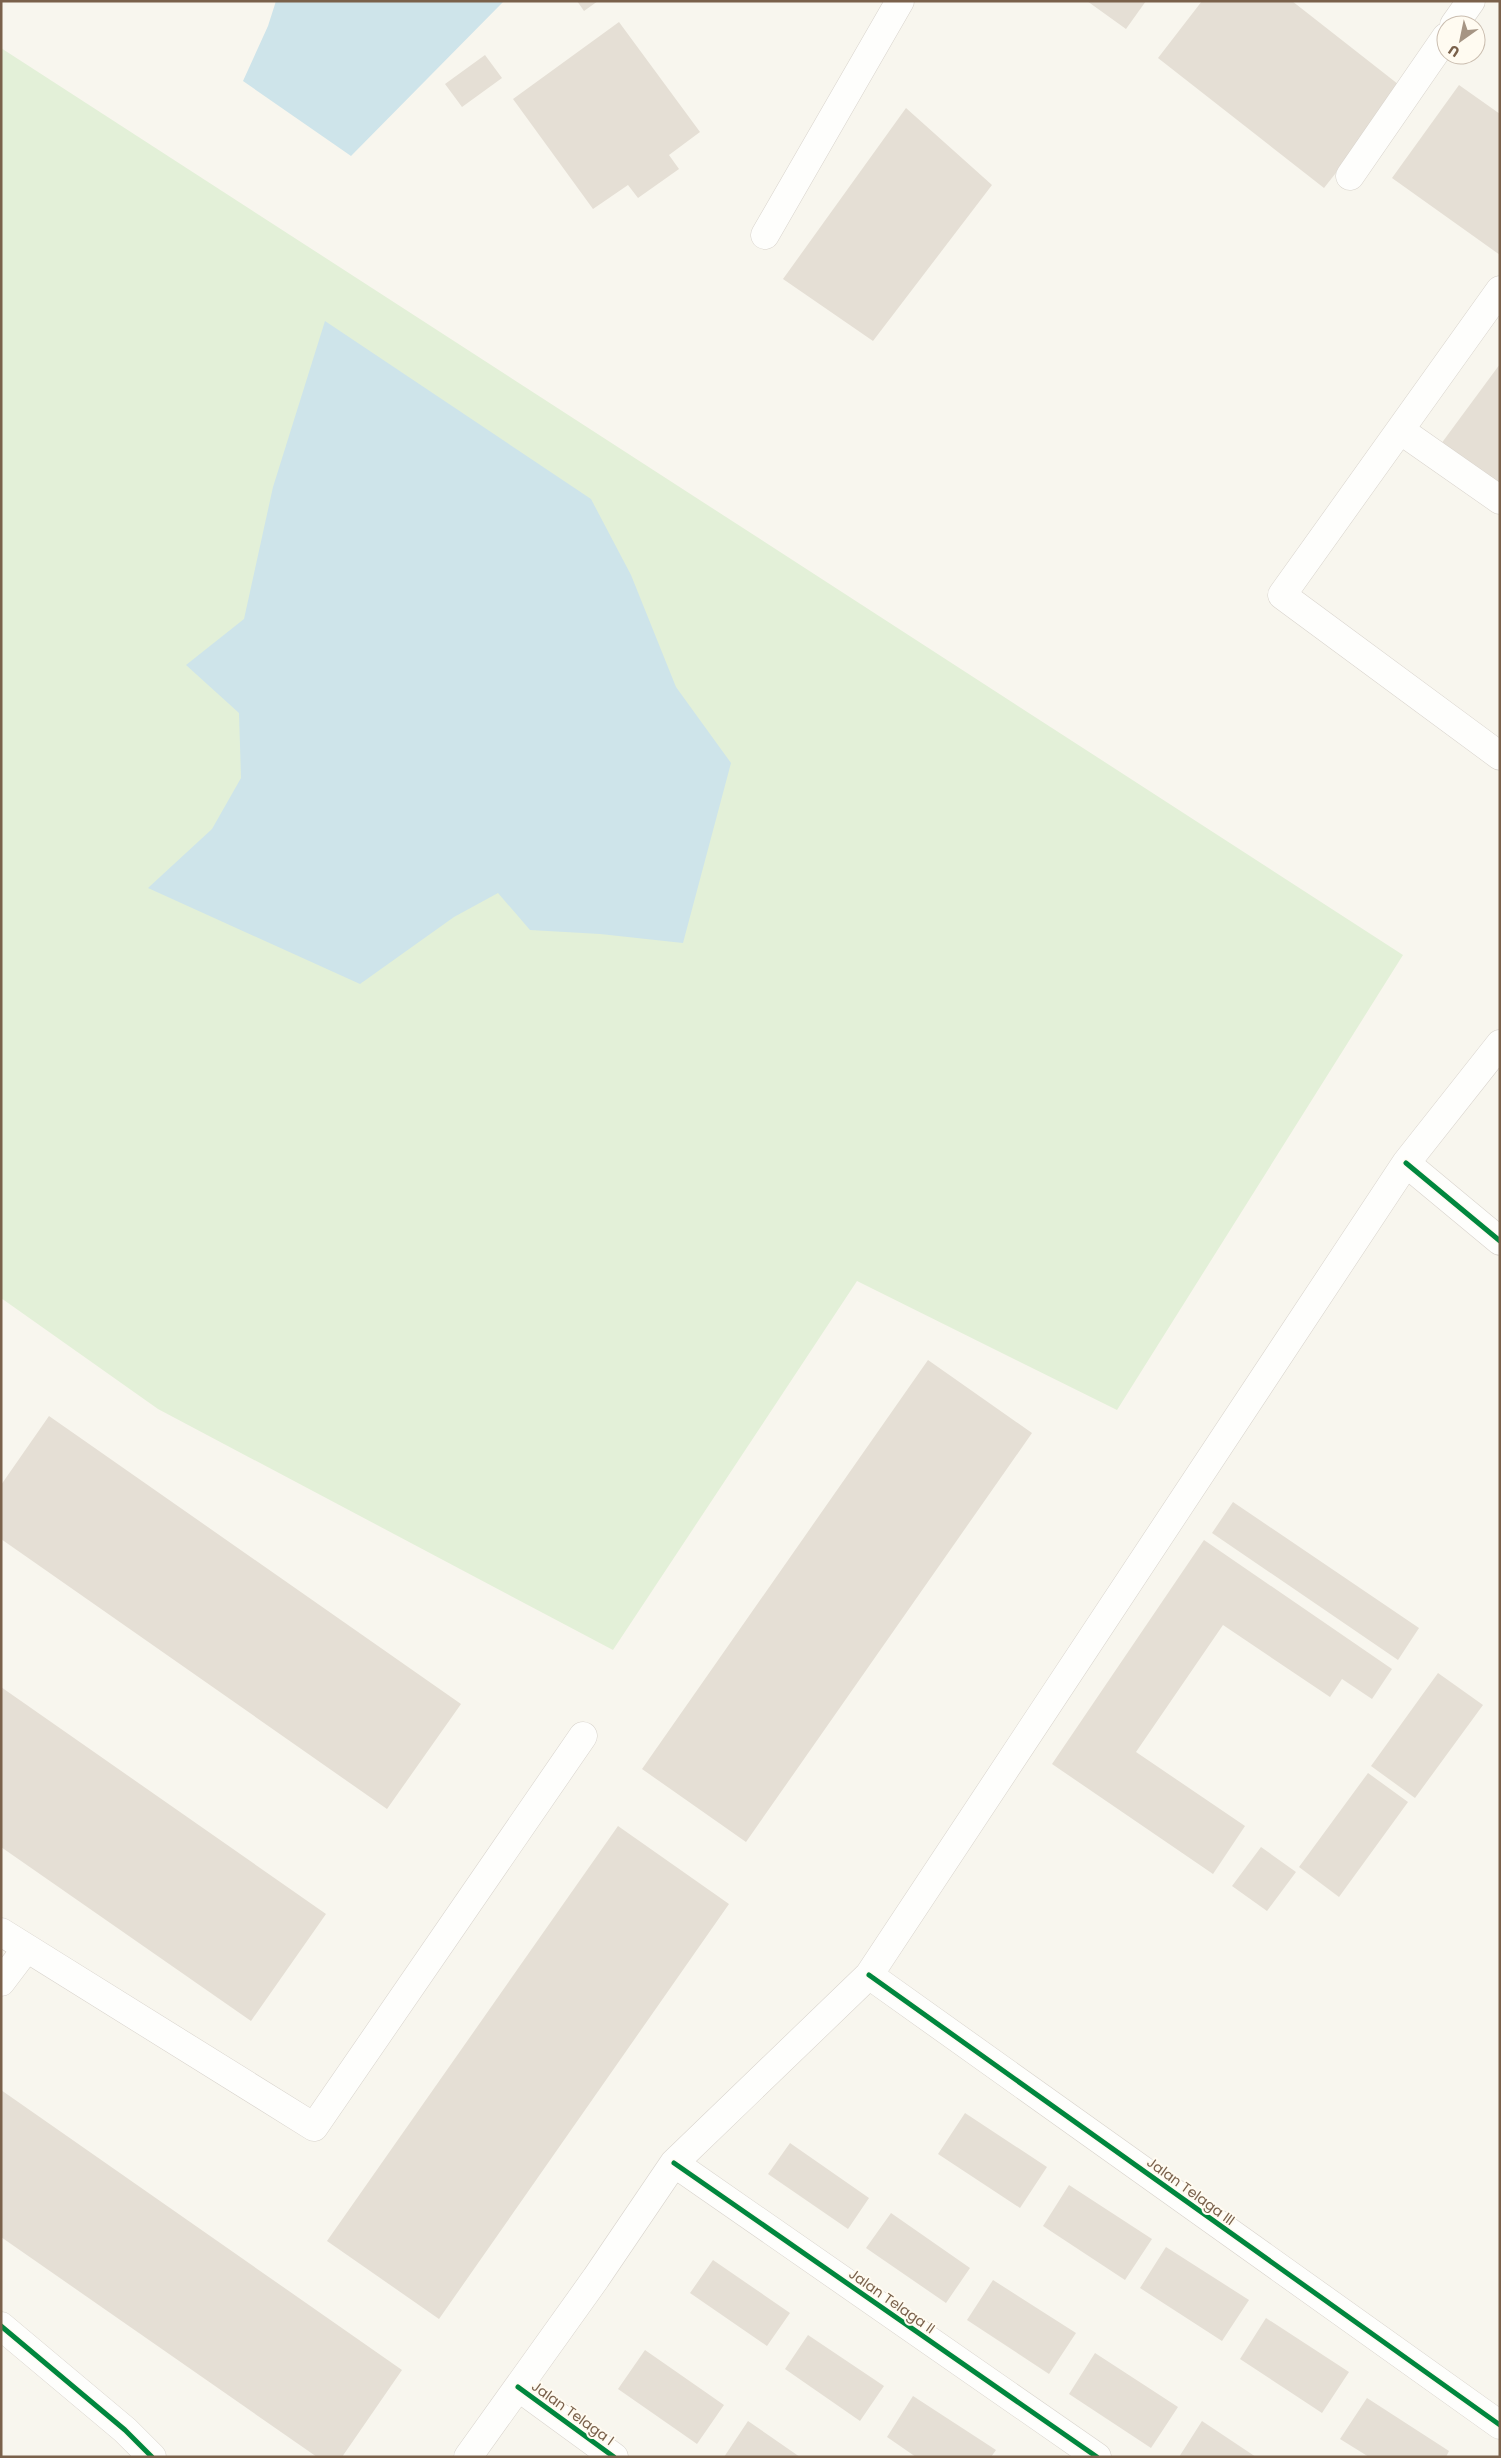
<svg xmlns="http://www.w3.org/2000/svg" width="1501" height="2458" viewBox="0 0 1501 2458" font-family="Poppins,sans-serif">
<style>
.green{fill:#e3f0d8}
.water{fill:#cee4ea}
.building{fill:#e5dfd5}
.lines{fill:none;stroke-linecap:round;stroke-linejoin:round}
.minor-casing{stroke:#d8d3cc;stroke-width:29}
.minor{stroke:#fefefc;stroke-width:28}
.cycleway-casing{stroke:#fffbf1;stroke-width:8}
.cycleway{stroke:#00873e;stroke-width:5}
.labels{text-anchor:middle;stroke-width:4;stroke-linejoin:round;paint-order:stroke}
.street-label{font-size:14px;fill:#7a614b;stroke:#fffbf1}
</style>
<rect width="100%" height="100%" fill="#f8f6ee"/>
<path class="green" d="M1,48L1403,955L1117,1410L857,1281L613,1650L158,1409L1,1298Z"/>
<path class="water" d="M276,1H504L351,156L243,81L268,26Z
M325,321L591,499L631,575L676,687L731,763L683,943L600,934L530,930L498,893L454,917L360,984L148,888L212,829L241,778L239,713L186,665L244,619L273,487Z"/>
<path class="building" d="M577,1H598L584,11Z
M1087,1H1146L1126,29Z
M1202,1H1292L1403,88L1324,188L1158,58Z
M619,22L700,132L669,155L679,169L638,198L628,185L593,209L513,99Z
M485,55L502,78L462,107L445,84Z
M1459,85L1500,114V255L1392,178Z
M906,108L992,185L873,341L783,279Z
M1500,364V493L1438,448Z
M928,1360L1032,1433L746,1842L642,1769Z
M49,1416L461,1704L387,1809L1,1539V1485Z
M1233,1502L1419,1628L1398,1660L1212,1533Z
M1204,1540L1392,1669L1372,1699L1342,1679L1330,1697L1223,1625L1136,1752L1245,1826L1213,1874L1052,1764Z
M1438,1673L1483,1705L1415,1798L1371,1766Z
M1,1687L326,1914L251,2021L1,1847Z
M1368,1773L1408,1802L1339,1897L1299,1867Z
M618,1826L729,1904L439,2319L327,2241Z
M1261,1847L1296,1872L1267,1911L1232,1886Z
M1,2090L402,2370L342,2457H317L1,2237Z
M965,2113L1047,2167L1020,2208L938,2154Z
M790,2143L869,2198L848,2229L768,2174Z
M1069,2185L1152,2239L1125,2280L1043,2226Z
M891,2213L970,2268L946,2303L866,2248Z
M1166,2247L1249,2300L1222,2341L1140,2288Z
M713,2260L790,2313L767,2346L690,2293Z
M993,2280L1076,2333L1049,2374L967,2320Z
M1266,2318L1349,2372L1322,2413L1240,2359Z
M808,2335L884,2386L860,2421L785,2369Z
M645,2350L724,2405L697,2444L618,2389Z
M1095,2353L1178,2407L1151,2448L1069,2394Z
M913,2396L996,2450L991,2457H916L887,2437Z
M1367,2398L1449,2451L1446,2457H1369L1340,2439Z
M748,2421L800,2457H724Z
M1202,2421L1256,2457H1179Z"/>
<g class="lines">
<g class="minor-casing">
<path id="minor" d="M1454,25L1471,1
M1350,176L1446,37
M765,235L900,1
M1500,290L1282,595L1500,756
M1400,430L1500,500
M1406,1163L1500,1241
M1,1932L314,2127L583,1736
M869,1975L1500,2425
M1,1982L26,1949
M674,2163L1097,2457
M1,2326L125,2430L152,2457
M518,2387L614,2457
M468,2457L596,2278L674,2163L869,1975L1406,1163L1500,1044"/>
</g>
<use href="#minor" class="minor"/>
<g class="cycleway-casing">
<path id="cycleway" d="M1406,1163L1500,1241
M869,1975L1500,2425
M674,2163L1097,2457
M1,2326L125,2430L152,2457
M518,2387L614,2457"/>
</g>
<use href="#cycleway" class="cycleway"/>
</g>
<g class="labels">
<g class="street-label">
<text transform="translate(1191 2191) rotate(36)" y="5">Jalan Telaga III</text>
<text transform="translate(892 2301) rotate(35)" y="5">Jalan Telaga II</text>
<text transform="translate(573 2413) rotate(36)" y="5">Jalan Telaga I</text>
</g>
</g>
<rect width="1501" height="2458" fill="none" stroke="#7a614b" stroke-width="5"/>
<g transform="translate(1461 40) rotate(213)"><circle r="24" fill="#fffbf1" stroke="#cabdaf"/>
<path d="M0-4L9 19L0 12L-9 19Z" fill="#a69584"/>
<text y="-8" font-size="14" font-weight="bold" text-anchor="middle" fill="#7a614b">U</text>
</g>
</svg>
